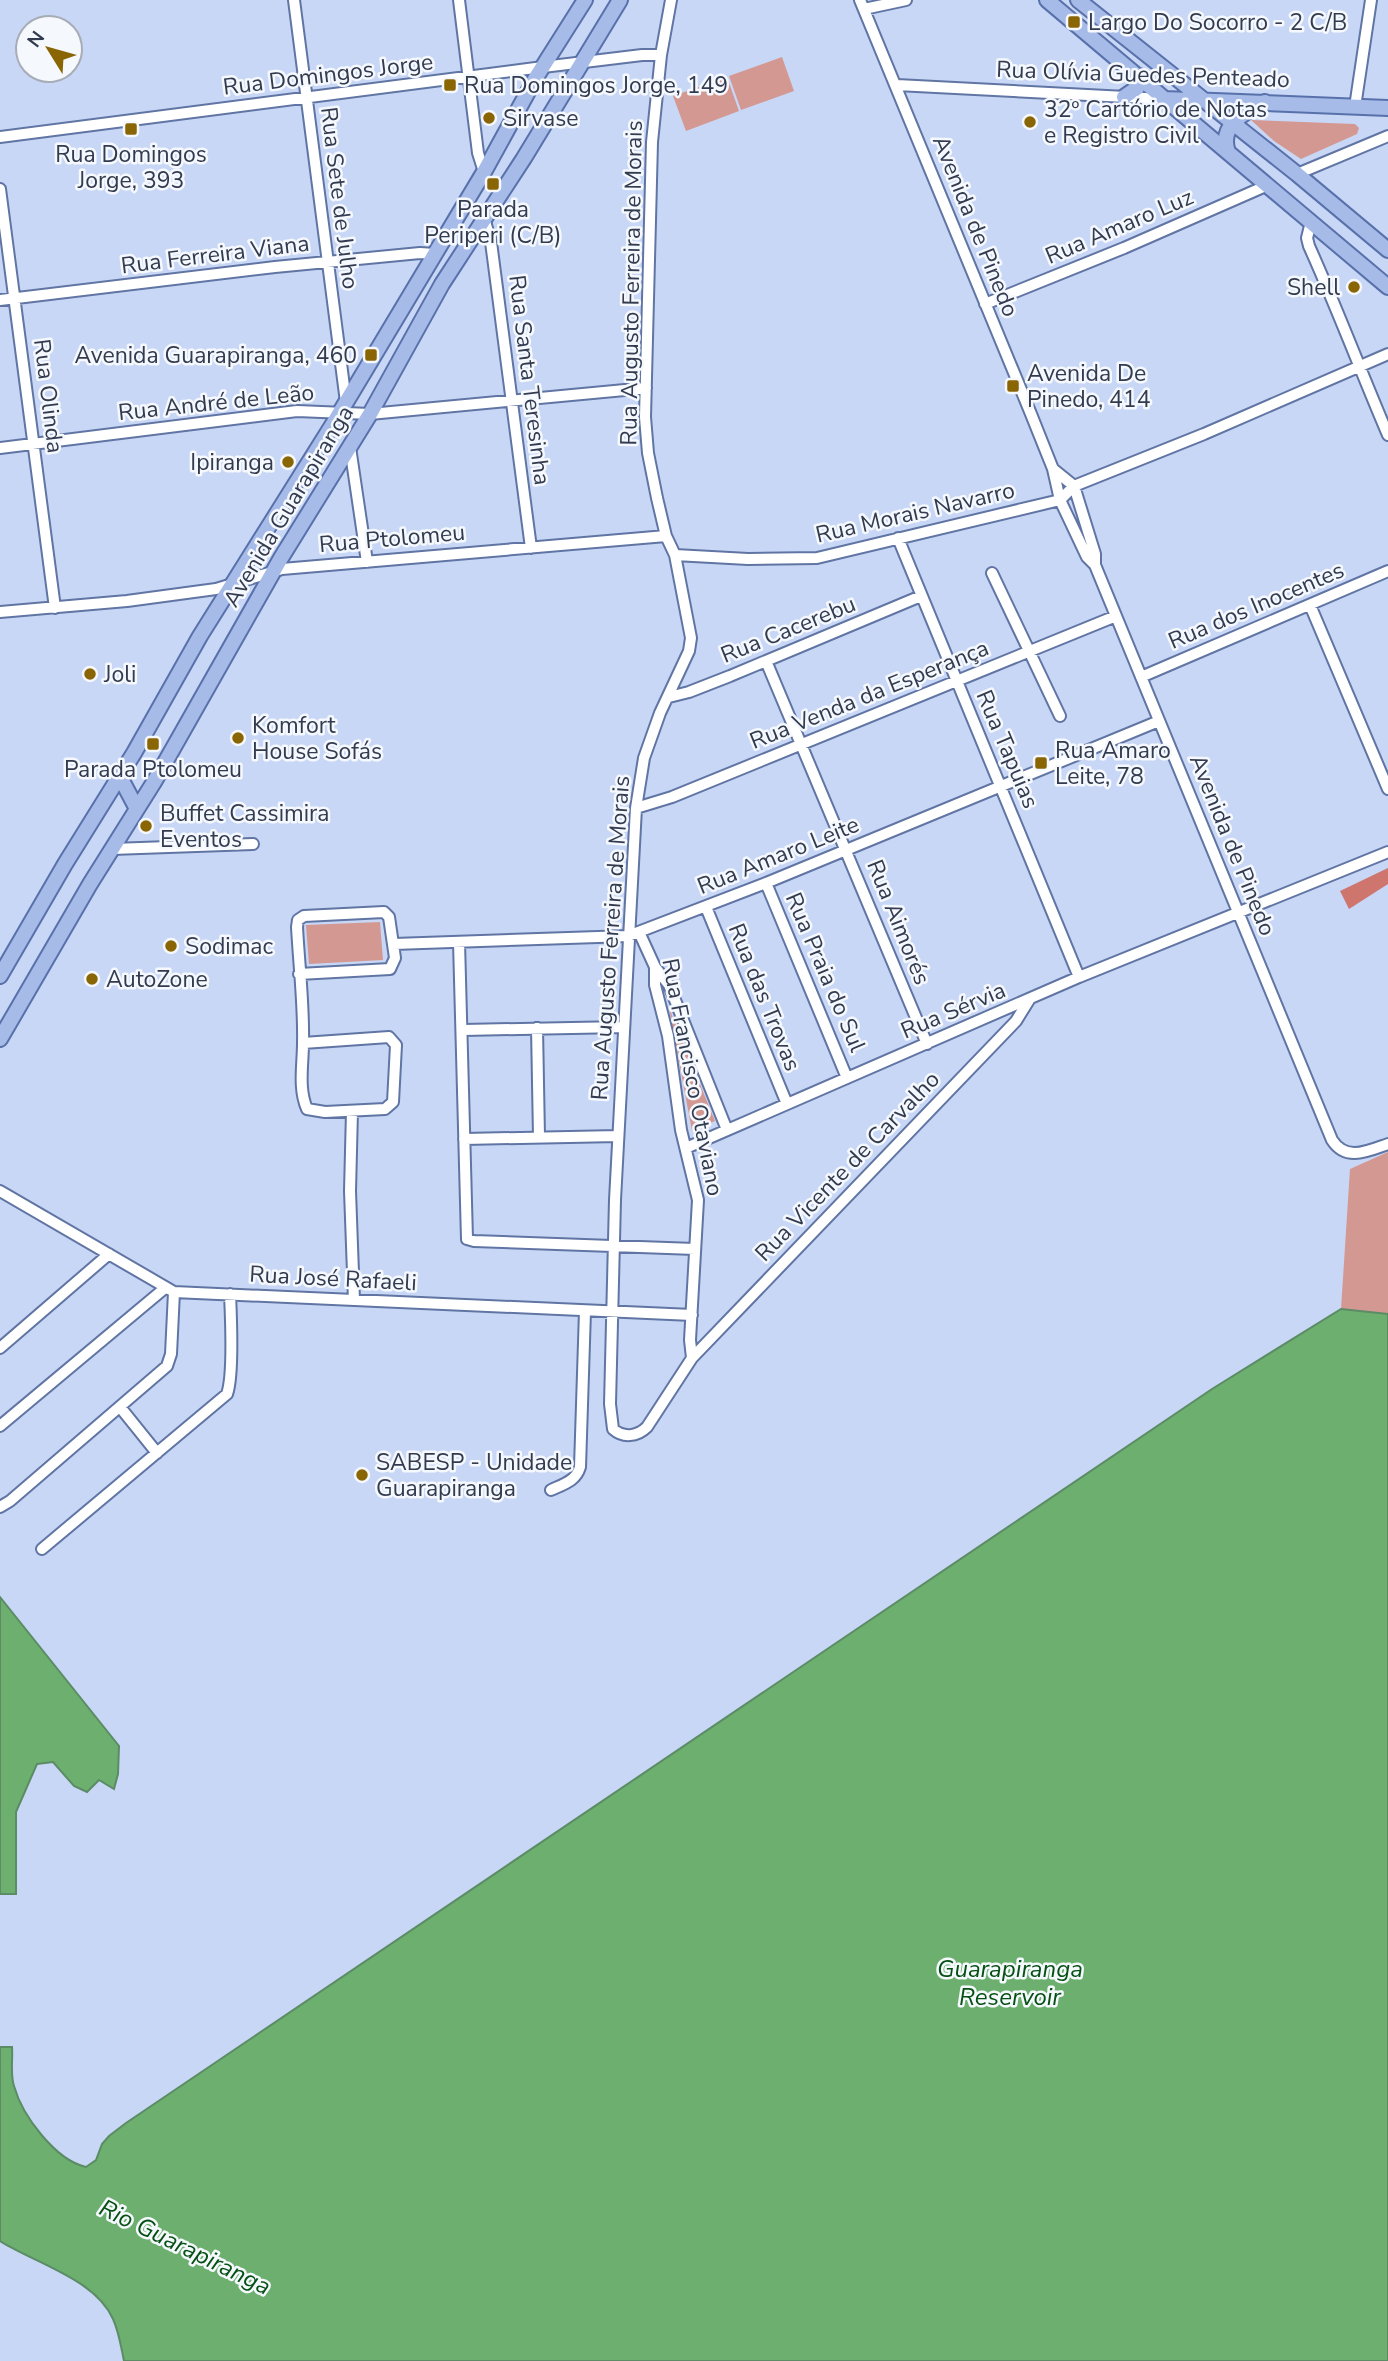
<svg xmlns="http://www.w3.org/2000/svg" width="1388" height="2361" viewBox="0 0 1388 2361" font-family="'Nunito Sans',sans-serif">
<style>
.green{fill:#d49892}
.forest{fill:#ce756e}
.water{fill:#6daf6f;stroke:#5b8c65;stroke-width:2}
.lines{fill:none;stroke-linecap:round;stroke-linejoin:round}
.minor-casing{stroke:#6075a3;stroke-width:14}
.major-casing{stroke:#5871aa;stroke-width:18}
.minor{stroke:#fff;stroke-width:10}
.major{stroke:#a7bbe9;stroke-width:14}
.poi-dot{fill:#896603;stroke:#f5f8fd;stroke-width:2.5}
.labels{text-anchor:middle;stroke-width:5;stroke-linejoin:round;paint-order:stroke}
.poi-label{font-size:23px;fill:#323b4f;stroke:#f5f8fd;text-anchor:start}
.street-label{font-size:23px;fill:#323b4f;stroke:#f5f8fd}
.water-label{font-size:24px;font-style:italic;fill:#065013;stroke:#f5f8fd}
</style>
<rect width="100%" height="100%" fill="#c8d7f6"/>
<path class="green" d="M782,57L794,91L741,110L729,76Z
M727,77L739,111L686,131L673,96Z
M1251,120L1355,124L1359,128L1357,134L1301,159L1274,141Z
M380,922L383,960L309,964L306,925Z
M669,1008L715,1121L692,1131Z
M1388,1152V1358L1296,1337L1341,1309L1350,1169Z"/>
<path class="forest" d="M1388,868V884L1349,909L1340,891Z"/>
<path class="water" d="M1341,1309L1388,1314V2361H124C121,2347 119,2332 113,2319C95,2279 37,2264 0,2241V2047H12C13,2059 10,2074 14,2086C22,2115 55,2160 86,2167L96,2160L102,2144L109,2136L126,2123L1212,1389Z
M0,1597L119,1746L118,1774L114,1789L99,1780L87,1792L74,1786L53,1762L37,1764L16,1812V1894H0Z"/>
<g class="lines">
<g class="minor-casing">
<path id="minor" d="M294,0L346,402
M459,0L478,153L484,172
M860,0L1031,414L1053,469L1060,500L1087,557L1095,565L1116,616L1332,1140C1346,1162 1368,1151 1388,1144
M864,9L906,0
M897,85L1164,99
M1355,107L1371,0
M0,137L543,67L642,55H661
M1297,174L1388,136
M0,189L55,608
M484,218L491,242L531,548
M1311,222L1307,238L1309,246C1337,308 1361,372 1388,435
M0,300L275,267L420,253L435,254
M985,304L1124,248L1268,185
M350,447L367,562
M0,448L297,411L370,414L646,388
M1053,469L1074,486L1095,554V565
M898,538L1079,977
M675,555L748,559L817,558L1060,500L1074,486L1204,434L1388,354
M992,573L1060,716
M1310,605L1388,789
M0,612L127,601L216,589L282,569L666,536
M766,661L927,1044
M1141,677L1388,571
M669,697L689,692L730,676L921,596
M636,808L672,797L1116,616
M112,849L253,844
M766,883L847,1078
M706,907L787,1104
M639,932L655,967V985L668,1036L681,1130L698,1200L690,1340L692,1358L647,1427C637,1437 623,1438 613,1429L610,1404L615,1200L636,808L644,758L660,713L689,651L691,638L675,555L666,536L657,498L648,453L645,417L652,142L661,55L671,0
M459,942L467,1239L474,1241L695,1249
M394,944L628,936L766,883L1159,721
M655,967L669,985L727,1130
M299,974L390,969L395,958L389,917L384,912L304,916L298,920L297,927C299,965 304,1005 303,1043C303,1065 298,1088 307,1109L325,1112L385,1109L393,1102L396,1045L389,1037L303,1043
M537,1028L539,1137
M463,1030L623,1027
M352,1111L350,1191L354,1300
M464,1139L618,1136
M686,1148L1079,977L1388,852
M0,1191L174,1292L692,1315
M0,1348L109,1254
M692,1358L1016,1021L1029,1000
M120,1407L157,1453
M0,1426L165,1288
M551,1490C564,1484 576,1481 580,1467L585,1311
M0,1507L10,1501L167,1366L171,1354L174,1292
M42,1549L227,1394C234,1375 231,1317 230,1294"/>
</g>
<g class="major-casing">
<path id="major" d="M1047,0L1388,287
M1078,0L1297,174L1388,250
M1124,97L1137,88L1139,76
M1164,99L1388,108
M1228,152C1218,125 1245,112 1265,102
M119,775L137,809
M0,976L65,864L134,753L200,636L333,424L484,172L535,79L585,0
M0,1039L90,884L154,782L281,558L370,414L442,284L524,158L620,0"/>
</g>
<use href="#minor" class="minor"/>
<use href="#major" class="major"/>
</g>
<g class="poi-dot">
<rect x="1067" y="15" width="14" height="14" rx="3.5"/>
<rect x="443" y="78" width="14" height="14" rx="3.5"/>
<circle cx="489" cy="118" r="7"/>
<circle cx="1030" cy="122" r="7"/>
<rect x="124" y="122" width="14" height="14" rx="3.5"/>
<rect x="486" y="177" width="14" height="14" rx="3.5"/>
<circle cx="1354" cy="287" r="7"/>
<rect x="364" y="348" width="14" height="14" rx="3.5"/>
<rect x="1006" y="379" width="14" height="14" rx="3.5"/>
<circle cx="288" cy="462" r="7"/>
<circle cx="90" cy="674" r="7"/>
<circle cx="238" cy="738" r="7"/>
<rect x="146" y="737" width="14" height="14" rx="3.5"/>
<rect x="1034" y="756" width="14" height="14" rx="3.5"/>
<circle cx="146" cy="826" r="7"/>
<circle cx="171" cy="946" r="7"/>
<circle cx="92" cy="979" r="7"/>
<circle cx="362" cy="1475" r="7"/>
</g>
<g class="labels">
<g class="poi-label">
<text x="1088" y="30">Largo Do Socorro - 2 C/B</text>
<text x="464" y="93">Rua Domingos Jorge, 149</text>
<text x="1044" y="117">32º Cartório de Notas<tspan x="1044" dy="26">e Registro Civil</tspan></text>
<text x="503" y="126">Sirvase</text>
<text x="131" y="162" text-anchor="middle">Rua Domingos<tspan x="131" dy="26">Jorge, 393</tspan></text>
<text x="493" y="217" text-anchor="middle">Parada<tspan x="493" dy="26">Periperi (C/B)</tspan></text>
<text x="1340" y="295" text-anchor="end">Shell</text>
<text x="357" y="363" text-anchor="end">Avenida Guarapiranga, 460</text>
<text x="1027" y="381">Avenida De<tspan x="1027" dy="26">Pinedo, 414</tspan></text>
<text x="274" y="470" text-anchor="end">Ipiranga</text>
<text x="104" y="682">Joli</text>
<text x="252" y="733">Komfort<tspan x="252" dy="26">House Sofás</tspan></text>
<text x="1055" y="758">Rua Amaro<tspan x="1055" dy="26">Leite, 78</tspan></text>
<text x="153" y="777" text-anchor="middle">Parada Ptolomeu</text>
<text x="160" y="821">Buffet Cassimira<tspan x="160" dy="26">Eventos</tspan></text>
<text x="185" y="954">Sodimac</text>
<text x="106" y="987">AutoZone</text>
<text x="376" y="1470">SABESP - Unidade<tspan x="376" dy="26">Guarapiranga</tspan></text>
</g>
<g class="street-label">
<text transform="translate(328 74) rotate(-7)" y="8">Rua Domingos Jorge</text>
<text transform="translate(1143 74) rotate(2)" y="8">Rua Olívia Guedes Penteado</text>
<text transform="translate(340 198) rotate(83)" y="8">Rua Sete de Julho</text>
<text transform="translate(976 226) rotate(68)" y="8">Avenida de Pinedo</text>
<text transform="translate(1119 226) rotate(-23)" y="8">Rua Amaro Luz</text>
<text transform="translate(215 254) rotate(-7)" y="8">Rua Ferreira Viana</text>
<text transform="translate(631 283) rotate(-89)" y="8">Rua Augusto Ferreira de Morais</text>
<text transform="translate(530 380) rotate(83)" y="8">Rua Santa Teresinha</text>
<text transform="translate(49 396) rotate(83)" y="8">Rua Olinda</text>
<text transform="translate(216 402) rotate(-6)" y="8">Rua André de Leão</text>
<text transform="translate(288 506) rotate(-59)" y="8">Avenida Guarapiranga</text>
<text transform="translate(915 512) rotate(-13)" y="8">Rua Morais Navarro</text>
<text transform="translate(392 538) rotate(-5)" y="8">Rua Ptolomeu</text>
<text transform="translate(1256 605) rotate(-23)" y="8">Rua dos Inocentes</text>
<text transform="translate(788 629) rotate(-22)" y="8">Rua Cacerebu</text>
<text transform="translate(869 694) rotate(-22)" y="8">Rua Venda da Esperança</text>
<text transform="translate(1008 749) rotate(67)" y="8">Rua Tapuias</text>
<text transform="translate(1233 845) rotate(68)" y="8">Avenida de Pinedo</text>
<text transform="translate(778 855) rotate(-22)" y="8">Rua Amaro Leite</text>
<text transform="translate(899 922) rotate(68)" y="8">Rua Aimorés</text>
<text transform="translate(610 938) rotate(-86)" y="8">Rua Augusto Ferreira de Morais</text>
<text transform="translate(826 972) rotate(67)" y="8">Rua Praia do Sul</text>
<text transform="translate(765 997) rotate(68)" y="8">Rua das Trovas</text>
<text transform="translate(953 1010) rotate(-23)" y="8">Rua Sérvia</text>
<text transform="translate(693 1077) rotate(79)" y="8">Rua Francisco Otaviano</text>
<text transform="translate(847 1166) rotate(-46)" y="8">Rua Vicente de Carvalho</text>
<text transform="translate(333 1278) rotate(3)" y="8">Rua José Rafaeli</text>
</g>
<g class="water-label">
<text x="1010" y="1977">Guarapiranga<tspan x="1010" dy="28">Reservoir</tspan></text>
<text transform="translate(185 2247) rotate(26)" y="8">Rio Guarapiranga</text>
</g>
</g>
<g transform="translate(49 49) rotate(307)"><circle r="33" fill="#f5f8fd" stroke="#a7acb7" stroke-width="2"/>
<path d="M0-5L12 26L0 18L-12 26Z" fill="#896603"/>
<text y="-10" font-size="19" font-weight="bold" text-anchor="middle" fill="#323b4f">N</text>
</g>
</svg>
